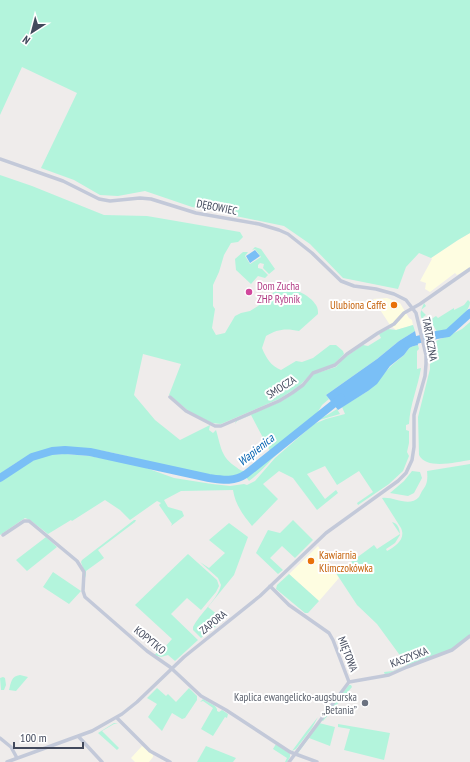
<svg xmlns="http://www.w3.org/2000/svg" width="470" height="762" viewBox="0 0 470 762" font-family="'PT Sans Narrow',sans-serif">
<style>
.commercial{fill:#fefde1}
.green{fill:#b3f4dc}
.water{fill:#7abff6}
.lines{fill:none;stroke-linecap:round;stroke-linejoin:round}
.river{stroke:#7abff6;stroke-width:8}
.minor{stroke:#c3c9d9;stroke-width:3.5}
.hotel-dot{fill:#d1479c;stroke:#fff;stroke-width:1.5}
.food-dot{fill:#e8710a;stroke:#fff;stroke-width:1.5}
.worship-dot{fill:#6b7280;stroke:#fff;stroke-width:1.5}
.labels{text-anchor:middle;stroke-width:4;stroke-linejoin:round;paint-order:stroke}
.street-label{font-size:11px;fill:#42495c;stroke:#fff}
.hotel-label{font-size:11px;fill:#b23c85;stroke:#fff;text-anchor:start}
.food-label{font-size:11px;fill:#c56008;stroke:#fff;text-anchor:end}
.worship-label{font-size:11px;fill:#5b616d;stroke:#fff;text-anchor:end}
.water-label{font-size:12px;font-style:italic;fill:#0061b1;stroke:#fff}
</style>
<rect width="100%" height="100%" fill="#efeceb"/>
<path class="commercial" d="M470,233V268L457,275L455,273L430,292L425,289L426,283L420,281L432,259L431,258L458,240Z
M387,298L400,303L409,318L412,320L413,325L396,330L390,325L373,299Z
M318,546L339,578L319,601L289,574Z
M142,746L153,755V757L149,762H135L131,758Z"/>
<path class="green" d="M0,0H470V233L458,240L431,258L419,253L406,267L398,289L343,278L310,244L284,226L192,207L145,191L118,196L100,195L74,180L41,168L77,93L22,67L0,115Z
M0,175L32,186L104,215L147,216L240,232L243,237L238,242L231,243L224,255L219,272L213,285V306L215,309L212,328L216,335L225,333L235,316L241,313L250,311L258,306L281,286C292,287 310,295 316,305C318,308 318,311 318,314L299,331C286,328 277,329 266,336L262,348C266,358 271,366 281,370L296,361L302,362L313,358L330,345H336L343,351L344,354L331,367L313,372L298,387L279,399L221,424L212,423L190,412L169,395L181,364L143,354L134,395L155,420L180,440L210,425L209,430L213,433L216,430C221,447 221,457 236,467C240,470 241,471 245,471L270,451L251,415L237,421L235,424L236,421L280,402L293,394L314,374L336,367L344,358L363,345L368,346L381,338L379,334L388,329L396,330L413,325L415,331L399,341L377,359L326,395L329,399L322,405L316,415L244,474C239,475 235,478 230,479C217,479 203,475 190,473C147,463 87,439 43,451C27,454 13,465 0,474Z
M255,247L261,249L275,269L269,274L263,268L264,264L260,263L258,265V268L262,269L268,275L265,278L258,276L251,284L236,270L235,259L243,252H248L245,256L250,264L261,257L255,249L252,250Z
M468,300L470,302C470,312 448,334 437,332L433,325L424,326C420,313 419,315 424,303L426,306L421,310L426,315L423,317L425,319L423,321L424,324L436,316L438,318L454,308V310L464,305Z
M470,322V460C457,462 426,470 419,455L418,417L430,369V349L432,344L438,340L450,335L462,329Z
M418,345L419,349L417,351V369L421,368C418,387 410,404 409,424L406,425V430L409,431V443L407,452L409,456L403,471L389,484L358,505L357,503L373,492L359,471L337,485L325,466L307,474L325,499L336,490L338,493L317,510L293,478L279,471L263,484L278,499L252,526C243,515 235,504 233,490L181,491L164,500L168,507L182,511L184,516L171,526L172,524L159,505L161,503L157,501L130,520L120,510L105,500L72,521L71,520L48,534L30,520L25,518L0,535V482L33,460L48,455L65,454L89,456L138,465L174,478L212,484L230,486L244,484L247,485L255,481L275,458L314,424L326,419L345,414L342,407L368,391L391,366L404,355L410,347Z
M337,409L340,414L316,421L329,414Z
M286,445C282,451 277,454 272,459C265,467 258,474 249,481L246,477Z
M470,464V635L457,646L446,652L408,665L385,675L384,672L393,671L407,665L377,624L357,605L336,573L374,545L377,549L400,534L392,522C398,523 400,530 400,535L395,543L386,549L387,551C396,546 406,539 401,528L382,498C393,496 409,508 419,497C420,495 421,493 422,491C427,485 428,480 427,471Z
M412,471L420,472L422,478L414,493L408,496L390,493L404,481Z
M134,520H136L135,522L98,550L104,558L86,571V578L81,562L82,560Z
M293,520L313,540L295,558L282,546L270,558L283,570L278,574L256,553L268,530L280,533Z
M229,523L248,537L234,575L208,607L224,620L201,638L193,630V627C200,613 218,599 221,585L218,578L200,562L209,568L225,553L209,540Z
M46,537L57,547L27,571L16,560Z
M188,554L217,580L219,586L216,592L201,610L187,598L171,614L198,640L175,661L168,655L161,657L154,655L164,648L172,639L135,605Z
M53,572L81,591L69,604L43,587Z
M289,574L319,601L308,613H305L276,589L277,585Z
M20,675L28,677L16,691L9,690C11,683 11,676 20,675Z
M3,677L5,678L6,685L4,690H1L0,678Z
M349,685H351L352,687L323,721L321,720Z
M157,688L166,696L168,694L176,702L189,688L197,696V700L185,718L182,719L172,713L162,731L148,717L157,704L147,698Z
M203,699L215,706L217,709V711L219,712L222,710L228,714L227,718L225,717L213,736L201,729L213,708L203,701L200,702Z
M318,717L312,728L296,749L292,751L306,732Z
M114,723L118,724H114L102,731L119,748L117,750L98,733Z
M319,723L335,727L330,746L309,738L298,753V751Z
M338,724L390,733L384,760L344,750L350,729L338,727Z
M276,744L290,754V757L287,762H285L287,758L273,749Z
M206,746L236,758L233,762H197Z"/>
<path class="water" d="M255,250L260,256L250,263L246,256Z
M415,331L418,345L410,347L404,355L390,366L377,384L368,391L338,410L326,395L377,359L399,341Z"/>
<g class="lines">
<path class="river" d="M408,344L413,341L431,336L448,333L470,313
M0,478L32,457L52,451L65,450L90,452L209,478C223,480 234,482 246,474L341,398"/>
<path class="minor" d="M0,159L63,181L99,199L110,201L140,198L151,199L196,213L259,224L279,230L288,234L312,253L341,281L354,286L376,289L394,294L406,300L416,313L426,355V364L425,376L414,415V447L412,460L406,473L398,481L326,533L260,596L184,657L137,702L122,714L92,731L7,762
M170,397L186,411L215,426H221L279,401L292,393L303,385L313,373L335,365L347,354L378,333L394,324L404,313L420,304L470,269
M3,535L24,521H29L77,561L84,572L83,591L85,597L147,651L170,667L201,696L226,710L290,752L317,762
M270,586L289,605L329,633L333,640L349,682L289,762
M349,682L389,675L407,667L452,650L470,636
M117,718L150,751L170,762
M78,736L102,762
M0,738L11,747L17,758"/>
</g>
<circle class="hotel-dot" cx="249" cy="292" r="4"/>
<g class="food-dot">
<circle cx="394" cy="305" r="4"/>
<circle cx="311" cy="561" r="4"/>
</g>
<circle class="worship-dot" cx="365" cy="703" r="4"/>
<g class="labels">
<g class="street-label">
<text transform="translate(217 207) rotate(11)" y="4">DĘBOWIEC</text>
<text transform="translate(430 339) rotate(80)" y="4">TARTACZNA</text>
<text transform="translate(281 387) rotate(-32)" y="4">SMOCZA</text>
<text transform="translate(213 622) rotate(-39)" y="4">ZAPORA</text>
<text transform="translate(150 640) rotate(39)" y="4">KOPYTKO</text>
<text transform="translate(348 654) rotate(69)" y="4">MIĘTOWA</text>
<text transform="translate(409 657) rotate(-21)" y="4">KASZYSKA</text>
</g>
<g class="hotel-label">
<text x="257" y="290">Dom Zucha<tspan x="257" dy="13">ZHP Rybnik</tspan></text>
</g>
<g class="food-label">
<text x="386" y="309">Ulubiona Caffe</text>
<text x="319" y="559" text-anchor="start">Kawiarnia<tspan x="319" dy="13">Klimczokówka</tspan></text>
</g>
<g class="worship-label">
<text x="357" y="701">Kaplica ewangelicko-augsburska<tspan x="357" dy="13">„Betania”</tspan></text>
</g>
<g class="water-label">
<text transform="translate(256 450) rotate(-39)" y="4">Wapienica</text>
</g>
</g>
<g transform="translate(32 32) rotate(216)" stroke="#ffffff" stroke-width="3" paint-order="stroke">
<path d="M0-3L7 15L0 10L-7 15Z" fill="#42495c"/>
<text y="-6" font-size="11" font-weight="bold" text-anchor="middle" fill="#42495c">N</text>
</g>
<path d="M14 742v6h69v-6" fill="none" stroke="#42495c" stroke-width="2"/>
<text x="20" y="742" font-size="12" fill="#42495c" stroke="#ffffff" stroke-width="3" paint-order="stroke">100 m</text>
</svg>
